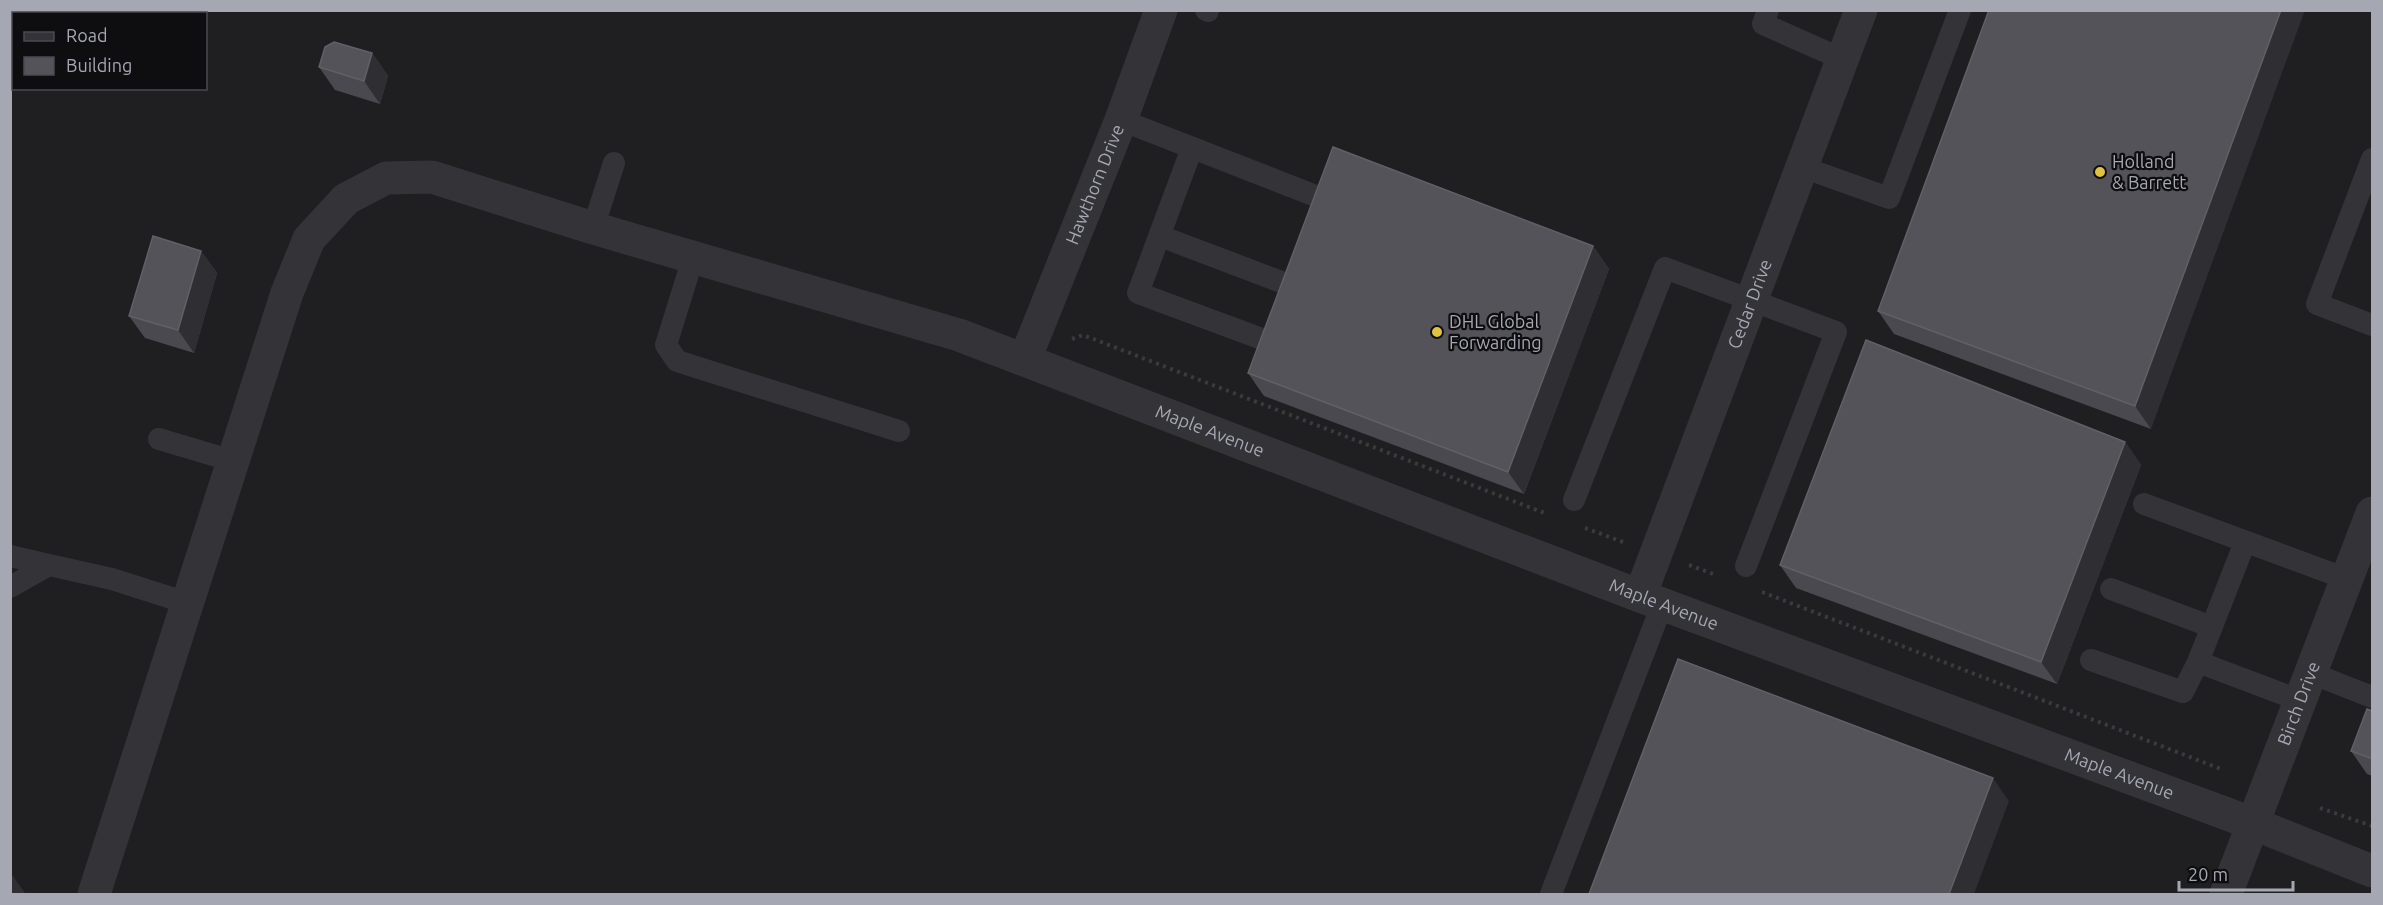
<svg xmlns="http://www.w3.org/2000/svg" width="2383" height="905" viewBox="0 0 2383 905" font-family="Ubuntu,sans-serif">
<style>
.built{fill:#1f1f21;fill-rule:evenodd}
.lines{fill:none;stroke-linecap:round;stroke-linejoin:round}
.path{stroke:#3a3b3f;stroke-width:4;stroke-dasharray:3 4.5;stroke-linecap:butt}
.service{stroke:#343438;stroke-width:22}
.minor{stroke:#343438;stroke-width:33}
.wall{fill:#49494f}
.shaded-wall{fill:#2f2f33}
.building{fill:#535359;stroke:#606067;stroke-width:1.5}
.poi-dot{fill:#e0c23e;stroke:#0e0d0f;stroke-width:2}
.labels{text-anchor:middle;stroke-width:4.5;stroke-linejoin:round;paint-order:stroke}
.poi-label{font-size:18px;fill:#a5a7b3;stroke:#0e0d0f;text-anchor:start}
.street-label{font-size:18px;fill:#a5a7b3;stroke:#0e0d0f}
</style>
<rect width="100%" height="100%" fill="#131214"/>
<path class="built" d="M10,11H2372V894H11ZM14,14H206V88H14Z"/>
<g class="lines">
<path class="path" d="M1072,339L1083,335L1547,514
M1585,528L1623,542
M1689,565L1716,575
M1762,592L2221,769
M2320,808L2372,826"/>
<path class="service" d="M1206,10L1208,11
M1768,10L1763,24L1842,59
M1121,120L1326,200
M1192,148L1138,293L1270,342
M2372,159L2317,304L2372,325
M1802,167L1889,198L1960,10
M593,228L614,163
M1160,236L1292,286
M693,258L666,345L677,361L899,431
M159,439L233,461
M1574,500L1665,268L1836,332L1746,566
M2144,504L2347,579
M10,556L49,565
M10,587L49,565L112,579L187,603
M2111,589L2212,627
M2091,660L2183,692L2198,662L2301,701
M2198,662L2245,542
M2311,673L2372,697
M1551,894L1662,605"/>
<g class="minor">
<path id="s1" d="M1025,359L1121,120L1161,10"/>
<path id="s2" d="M1640,596L1861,10"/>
<path id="s3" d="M94,894L287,293L309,239L346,199L386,178L432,177L593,228L959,335L1640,596L2254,824L2372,871"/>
<path id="s4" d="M2226,894L2372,513"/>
</g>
</g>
<path class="wall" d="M1989,10L2151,429L1894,334L1878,311Z
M372,53L388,76L380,104L335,90L319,67Z
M1593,246L1609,269L1524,494L1264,396L1248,373Z
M201,251L217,273L194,353L145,338L129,316Z
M2125,442L2141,465L2057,684L1796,588L1780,565Z
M2373,711V776L2367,774L2351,751Z"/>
<path class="shaded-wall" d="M2281,10H2305L2151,429L2135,406Z
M372,53L388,76L380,104L364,81Z
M1593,246L1609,269L1524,494L1508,472Z
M201,251L217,273L194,353L178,330Z
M2125,442L2141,465L2057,684L2041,662Z
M1993,778L2009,801L1974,894H1949Z
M10,872L25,893V894H10Z"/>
<path class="building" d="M1989,10H2281L2135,406L1878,311Z
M334,42L372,53L364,81L319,67L325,47Z
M1333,147L1593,246L1508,472L1248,373Z
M153,236L201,251L178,330L129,316Z
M1866,340L2125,442L2041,662L1780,565Z
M1678,659L1993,778L1949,894H1589Z
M2367,709L2373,711V759L2351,751Z"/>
<g class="poi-dot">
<circle cx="2100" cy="172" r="6"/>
<circle cx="1437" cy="332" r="6"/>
</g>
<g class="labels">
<g class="poi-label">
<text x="2112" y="168">Holland<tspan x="2112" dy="21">&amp; Barrett</tspan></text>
<text x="1449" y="328">DHL Global<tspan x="1449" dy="21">Forwarding</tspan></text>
</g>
<g class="street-label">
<text dy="6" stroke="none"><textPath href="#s1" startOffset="188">Hawthorn Drive</textPath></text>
<text dy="6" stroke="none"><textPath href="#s2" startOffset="312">Cedar Drive</textPath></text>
<text dy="6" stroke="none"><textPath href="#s3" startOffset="1654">Maple Avenue</textPath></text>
<text dy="6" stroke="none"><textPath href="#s3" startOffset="2140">Maple Avenue</textPath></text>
<text dy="6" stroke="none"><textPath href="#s4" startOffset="204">Birch Drive</textPath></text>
<text dy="6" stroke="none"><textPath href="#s3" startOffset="2626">Maple Avenue</textPath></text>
</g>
</g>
<rect width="2383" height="905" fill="none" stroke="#a5a7b3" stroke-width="24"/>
<rect x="12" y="12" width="195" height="78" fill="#0e0d0f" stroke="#4a4b51" stroke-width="1.5"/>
<rect x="24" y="32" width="30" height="9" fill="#343438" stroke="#4a4b51" stroke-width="1.5"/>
<text x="66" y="42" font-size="18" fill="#a5a7b3">Road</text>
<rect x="24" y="57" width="30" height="18" fill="#535359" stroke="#4a4b51" stroke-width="1.5"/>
<text x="66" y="72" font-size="18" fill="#a5a7b3">Building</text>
<path d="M2179 881v9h114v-9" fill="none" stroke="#a5a7b3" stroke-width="3"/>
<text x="2188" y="881" font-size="18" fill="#a5a7b3" stroke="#0e0d0f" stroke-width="4.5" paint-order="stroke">20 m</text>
</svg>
